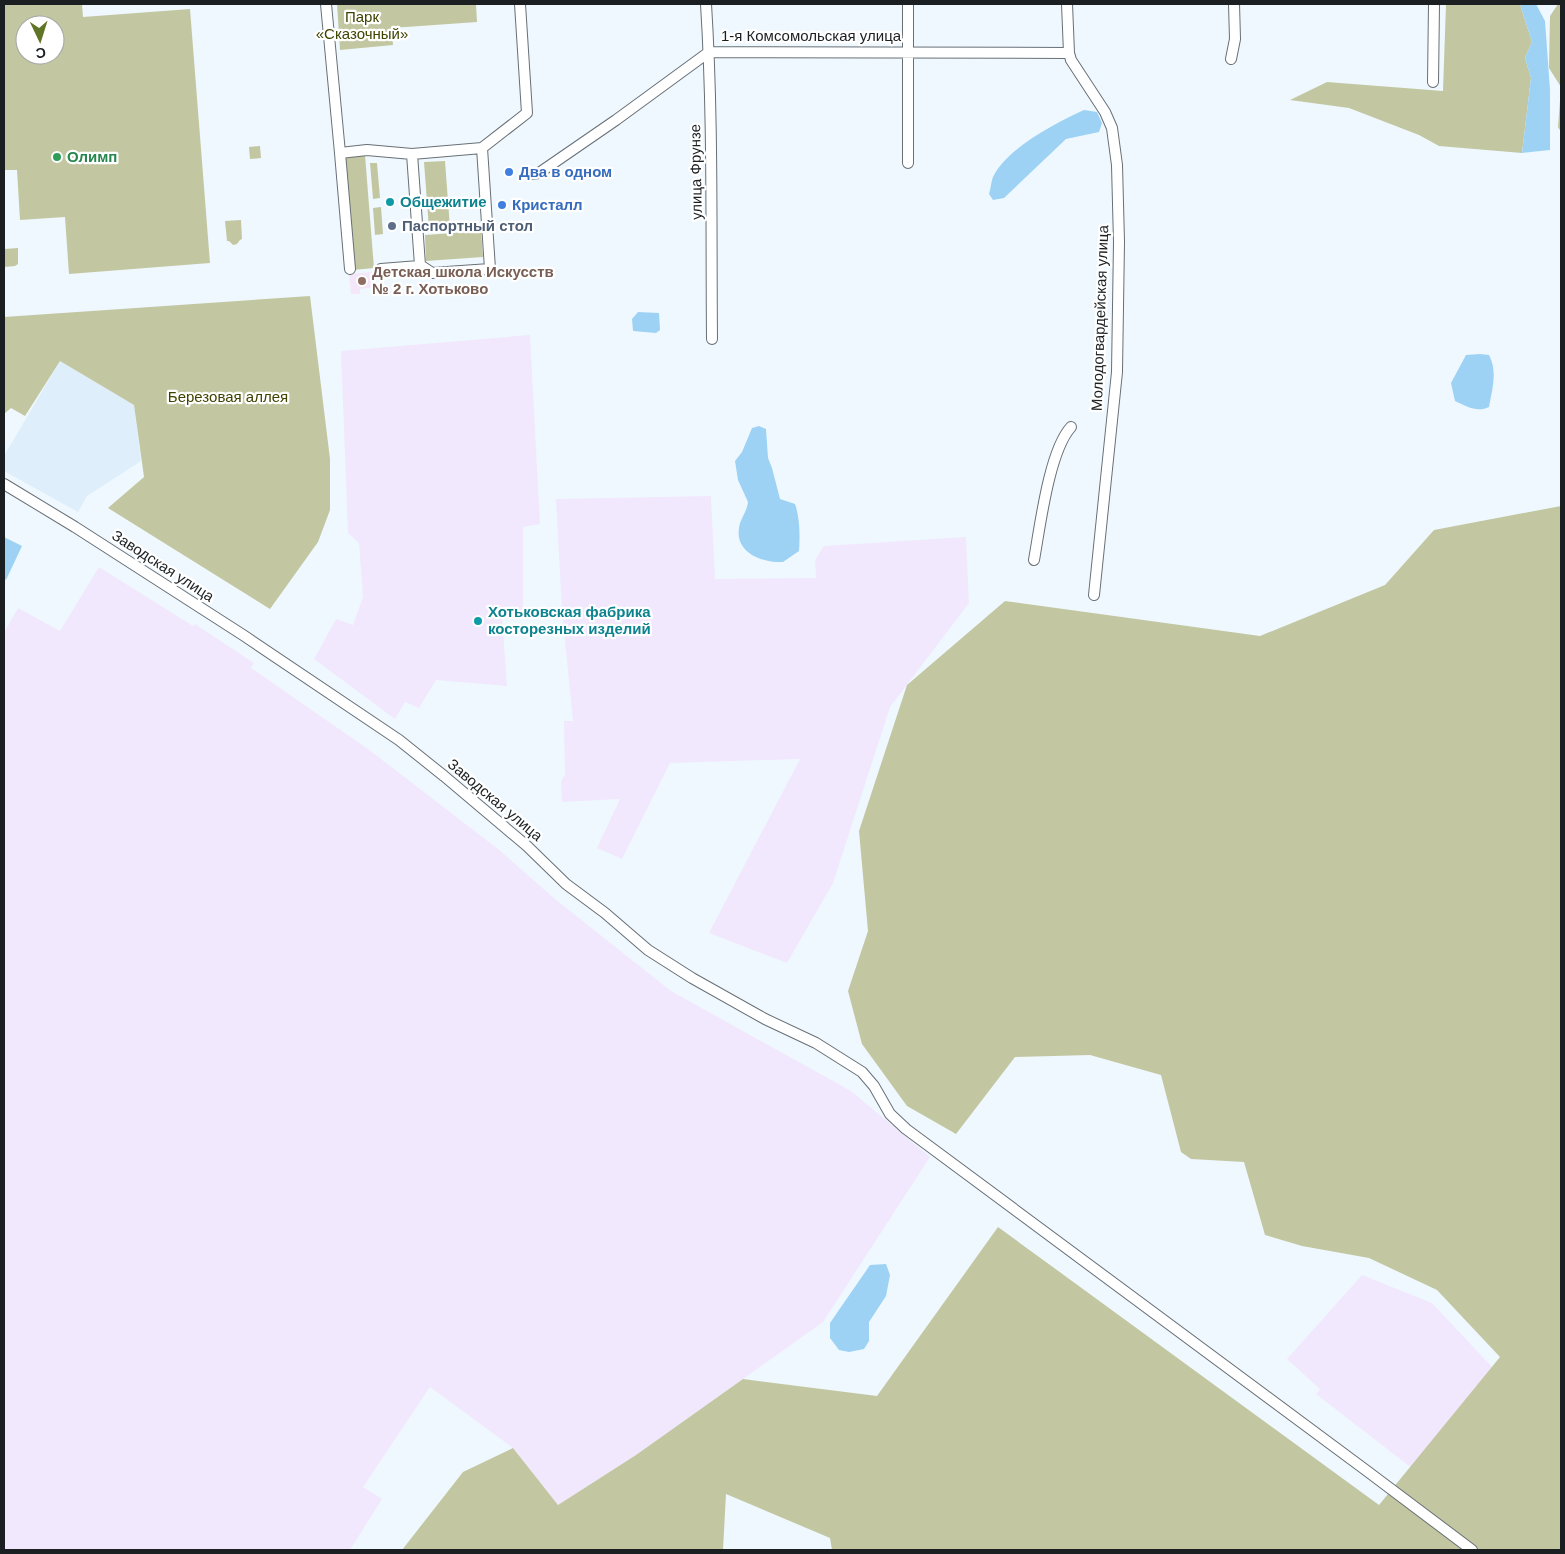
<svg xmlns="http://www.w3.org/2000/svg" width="1565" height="1554" viewBox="0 0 1565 1554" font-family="Arial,sans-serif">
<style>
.built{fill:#deeefa}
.industrial{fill:#f1e8fd}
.education{fill:#f5e7fa}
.green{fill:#c2c7a1;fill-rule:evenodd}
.water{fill:#9dd2f5}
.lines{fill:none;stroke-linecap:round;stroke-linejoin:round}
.minor-casing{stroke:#687076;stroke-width:12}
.minor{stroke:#fff;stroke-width:10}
.leisure-dot{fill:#2e9e5b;stroke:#fff;stroke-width:2}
.shop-dot{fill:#3f7fe0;stroke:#fff;stroke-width:2}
.culture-dot{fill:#0f9aa8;stroke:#fff;stroke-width:2}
.service-dot{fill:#5c6f8a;stroke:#fff;stroke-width:2}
.education-dot{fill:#8d6e63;stroke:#fff;stroke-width:2}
.labels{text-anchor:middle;stroke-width:4.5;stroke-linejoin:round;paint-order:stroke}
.park-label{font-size:15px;fill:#404300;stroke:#fff}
.street-label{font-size:15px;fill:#1b1f21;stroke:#fff}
.leisure-label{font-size:15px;font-weight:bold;fill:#27864d;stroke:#fff;text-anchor:start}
.shop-label{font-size:15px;font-weight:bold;fill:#366cbe;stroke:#fff;text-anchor:start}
.culture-label{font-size:15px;font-weight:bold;fill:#0d838f;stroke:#fff;text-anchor:start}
.service-label{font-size:15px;font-weight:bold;fill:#4e5e75;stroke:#fff;text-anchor:start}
.education-label{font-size:15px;font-weight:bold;fill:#785e54;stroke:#fff;text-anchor:start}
</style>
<rect width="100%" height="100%" fill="#eff8ff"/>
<path class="built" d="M60,361L134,405L141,461L87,496L78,512L4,471V456Z"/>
<path class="industrial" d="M530,335L540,524L523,527V611L520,615L502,616L507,686L436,680L419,708L405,702L395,719L314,659L336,619L353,625L363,597L359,543L348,533L341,351Z
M711,496L715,579L816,578L815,560L824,546L966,537L969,603L890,707L833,883L787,963L709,933L800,759L670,763L622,859L597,848L620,799L562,802L561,781L565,775L564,721H573L562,611L556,499Z
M99,567L193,626L195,624L254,663L251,668L368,749L498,849L555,899L671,991L851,1091L930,1157L823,1322L636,1455L558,1505L513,1448L430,1387L363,1487L382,1499L350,1550H4V633L18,608L60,631Z
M1362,1275L1432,1303L1493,1368L1413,1469L1316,1394L1320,1389L1287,1359Z"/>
<path class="education" d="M374,272L375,287L360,289V294H351L349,274Z"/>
<path class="green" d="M4,4H82L83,17L190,9L210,263L69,274L65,217L20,220L17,170H4ZM25,25H55V55H25Z
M337,4H476L477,22L392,28L393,45L340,50Z
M1446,4H1520L1532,42L1525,58L1531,78L1522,153L1439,146L1419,135L1349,108L1290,100L1327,82L1443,91Z
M1558,4H1561V132L1558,127L1561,87L1549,68L1550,16Z
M260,146L261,158L250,159L249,147Z
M365,155L374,268L353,270L344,157Z
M445,161L450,228L429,229L424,162Z
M370,163H377L380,198L373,199Z
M381,207L383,234L375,235L373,208Z
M241,220L242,239L240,240L237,244L233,245L229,241H227L225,221Z
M481,231L483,257L426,261L425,235Z
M18,248V264L15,266L4,267V249Z
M310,296L330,459V510L318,542L270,609L108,508L144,477L134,405L60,361L25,416L11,408L4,414V317Z
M1561,506V1550H832L830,1538L726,1494L723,1550H402L463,1472L513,1448L558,1505L636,1455L743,1379L877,1396L998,1227L1379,1505L1500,1357L1437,1290L1369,1258L1302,1246L1265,1235L1244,1162L1191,1159L1181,1152L1161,1075L1090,1055L1015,1057L956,1134L907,1106L862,1044L848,991L868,931L859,831L907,685L1005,601L1260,636L1385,585L1434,530Z"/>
<path class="water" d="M1520,4H1536L1545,21L1550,90V150L1522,153L1531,78L1525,58L1532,42Z
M1084,110L1097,112L1102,123L1099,132L1066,139L1004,198L993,200L989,194C991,188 991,180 994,175C1009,147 1056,123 1084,110Z
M638,312L659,313L660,330L656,333L633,331L632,319Z
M1480,354L1489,355C1498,372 1492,390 1489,407C1477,413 1466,406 1455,401L1451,383L1466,355Z
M759,426L766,429L768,458L772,468L780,499L795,504C800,518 800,536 799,551L783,562C763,563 735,553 739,528C740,519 747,512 748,502L738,480L735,461L742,452L752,428Z
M4,537L22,546L6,580L4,578Z
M886,1264L890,1275L886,1296L869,1322V1341L864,1349L849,1352L839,1350L830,1338V1323L870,1265Z"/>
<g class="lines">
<g class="minor-casing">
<path id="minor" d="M326,4L340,153L367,150L412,154L482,148
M706,4C713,115 711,227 712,339
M1067,4L1069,53L1071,60L1105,112L1112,128L1117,165L1119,242L1117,372L1094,595
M1231,59L1235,39L1234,4
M1433,82L1434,4
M340,153L350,269
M412,154L420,265L432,273L490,269L482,148L527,113L520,4
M908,163V4
M531,174L539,173L616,120L709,52L1069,53
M381,269L419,266L420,265
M4,484L75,527L243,635L399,740L444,776L527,846L566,884L605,913L648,950L692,978L765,1019L816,1043L862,1072L874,1086L890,1114L906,1129L1367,1471L1472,1550
M1034,560C1040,527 1049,451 1071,427"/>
</g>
<use href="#minor" class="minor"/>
</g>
<circle class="leisure-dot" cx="57" cy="157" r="5"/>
<g class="shop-dot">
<circle cx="509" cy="172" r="5"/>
<circle cx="502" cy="205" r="5"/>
</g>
<g class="culture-dot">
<circle cx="390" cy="202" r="5"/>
<circle cx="478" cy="621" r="5"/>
</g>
<circle class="service-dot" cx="392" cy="226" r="5"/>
<circle class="education-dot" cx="362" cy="281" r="5"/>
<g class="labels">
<g class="park-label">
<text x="362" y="22">Парк<tspan x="362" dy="17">«Сказочный»</tspan></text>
<text x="228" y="402">Березовая аллея</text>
</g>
<g class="street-label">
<text x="811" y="41">1-я Комсомольская улица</text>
<text transform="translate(696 172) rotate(-91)" y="5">улица Фрунзе</text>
<text transform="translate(1100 318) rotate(-88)" y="5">Молодогвардейская улица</text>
<text transform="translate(163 566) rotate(33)" y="5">Заводская улица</text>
<text transform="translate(495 800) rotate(40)" y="5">Заводская улица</text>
</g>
<g class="leisure-label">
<text x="67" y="162">Олимп</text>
</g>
<g class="shop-label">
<text x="519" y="177">Два в одном</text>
<text x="512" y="210">Кристалл</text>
</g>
<g class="culture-label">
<text x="400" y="207">Общежитие</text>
<text x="488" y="617">Хотьковская фабрика<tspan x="488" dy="17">косторезных изделий</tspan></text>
</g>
<g class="service-label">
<text x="402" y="231">Паспортный стол</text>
</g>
<g class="education-label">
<text x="372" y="277">Детская школа Искусств<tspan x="372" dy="17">№ 2 г. Хотьково</tspan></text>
</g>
</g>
<rect width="1565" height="1554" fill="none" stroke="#1b1f21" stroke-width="10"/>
<g transform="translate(40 40) rotate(176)"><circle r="24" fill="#ffffff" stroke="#a4a5a6"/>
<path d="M0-4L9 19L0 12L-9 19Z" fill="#617526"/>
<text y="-8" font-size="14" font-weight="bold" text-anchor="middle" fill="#1b1f21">С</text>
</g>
</svg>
